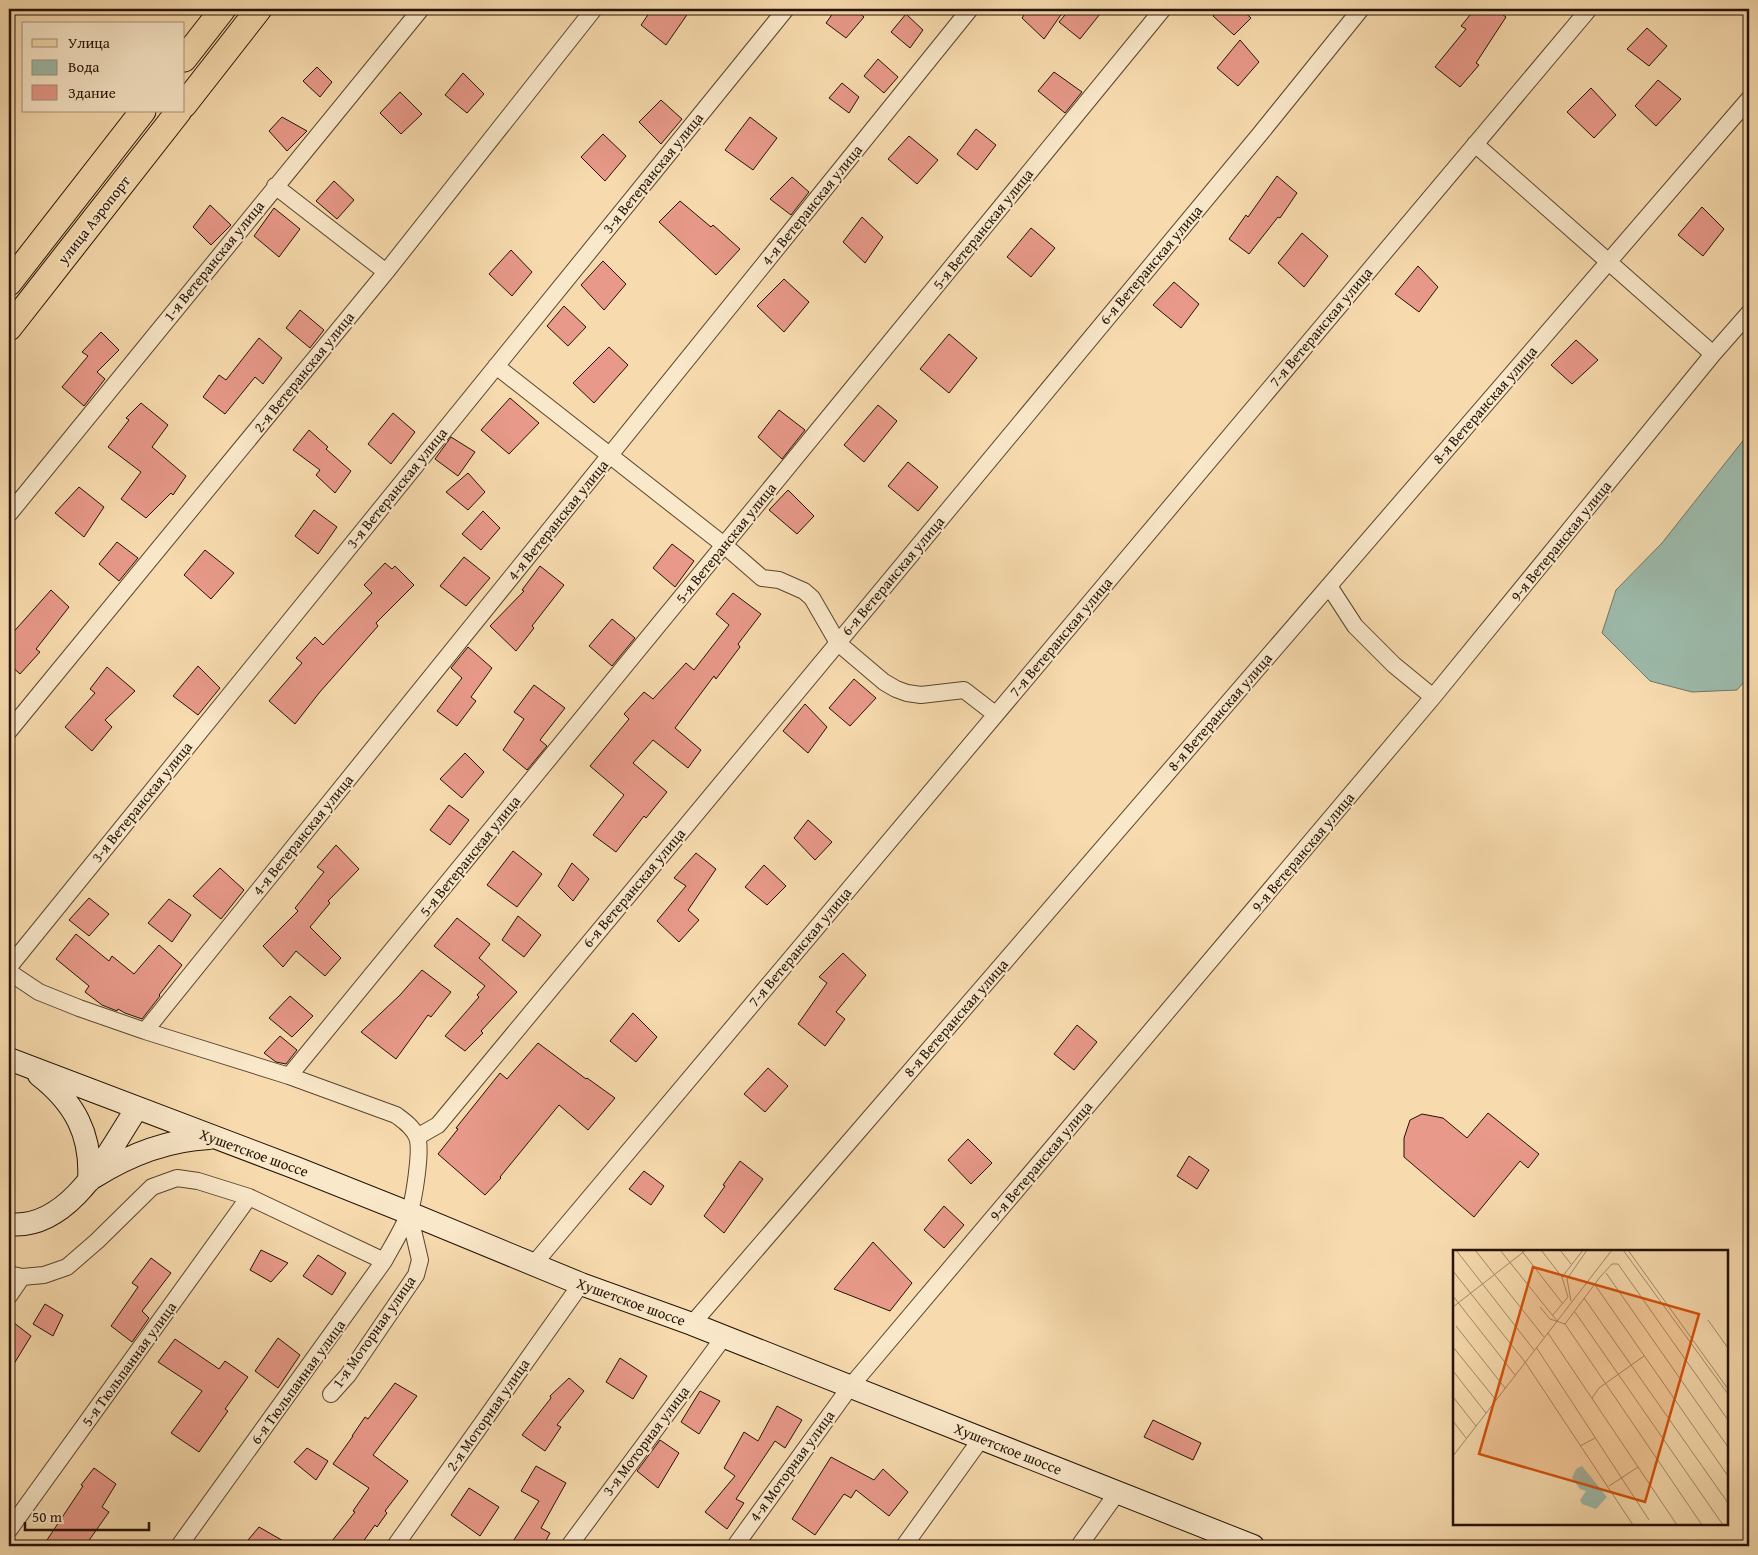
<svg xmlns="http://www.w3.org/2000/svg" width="1758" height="1555" viewBox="0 0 1758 1555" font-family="'Gentium Book Plus',serif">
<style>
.water{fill:#9dbbac;stroke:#6d7869}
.building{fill:#e89989;stroke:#241304}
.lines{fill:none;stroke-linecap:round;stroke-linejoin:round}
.street-casing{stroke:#59452e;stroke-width:18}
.secondary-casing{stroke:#241304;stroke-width:24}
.primary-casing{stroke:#241304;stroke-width:27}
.street{stroke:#fae8ca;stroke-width:16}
.secondary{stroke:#fae8ca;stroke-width:22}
.primary{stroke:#f7dbae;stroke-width:25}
.labels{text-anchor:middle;stroke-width:4;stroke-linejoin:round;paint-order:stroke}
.street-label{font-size:15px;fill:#241304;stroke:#fae8ca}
.inset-road{fill:none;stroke:#a38b6a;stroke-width:1}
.view{fill:#d4520b;fill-opacity:0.15;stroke:#d4520b;stroke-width:2.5}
.inset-edge{fill:none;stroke:#241304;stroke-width:2.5}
</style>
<rect width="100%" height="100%" fill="#f7dbae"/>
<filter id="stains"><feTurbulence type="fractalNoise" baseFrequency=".004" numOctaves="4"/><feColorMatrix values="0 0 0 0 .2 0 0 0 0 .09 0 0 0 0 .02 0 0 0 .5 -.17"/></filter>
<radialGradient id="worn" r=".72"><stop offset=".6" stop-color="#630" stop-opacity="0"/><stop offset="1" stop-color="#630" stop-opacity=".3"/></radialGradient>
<path class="water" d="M1749,433V676L1737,690L1692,692L1650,681L1602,633L1616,590L1662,543Z"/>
<path class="building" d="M652,9H691L666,45L641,25Z
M836,9H854L864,17L846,38L826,23Z
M1028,9H1065L1044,39L1022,18Z
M1070,9H1104L1080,39L1059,22Z
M1219,9H1241L1251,18L1234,35L1213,16Z
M1475,9H1495L1506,17L1476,63L1479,65L1460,87L1435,67L1466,29L1461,26Z
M906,14L923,30L910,48L891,32Z
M1647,28L1667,46L1649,66L1627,49Z
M1240,40L1259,62L1238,86L1217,68Z
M878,59L898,77L884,93L864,76Z
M317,67L332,82L320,97L303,81Z
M1054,72L1082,92L1065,113L1038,91Z
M463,73L484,94L467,113L445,95Z
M1658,80L1681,99L1656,126L1635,106Z
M842,83L859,97L849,113L829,98Z
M1591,88L1616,115L1594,138L1567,112Z
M400,92L422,114L401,134L380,113Z
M661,100L682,119L661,144L639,122Z
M282,117L307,131L287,151L269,131Z
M750,117L777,138L753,170L725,150Z
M976,129L996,145L977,170L957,154Z
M603,134L626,156L605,181L581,157Z
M909,136L938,160L917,184L888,159Z
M1277,176L1297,193L1280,218L1278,217L1249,254L1229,239L1246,215L1248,217Z
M792,177L809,192L791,215L770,199Z
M334,181L354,200L337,219L316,201Z
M680,201L711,227L713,225L740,249L716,275L659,222Z
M210,205L231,225L211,245L193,227Z
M1702,207L1724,229L1703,256L1678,235Z
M274,208L300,229L279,257L254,236Z
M862,217L883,237L865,263L843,242Z
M1031,228L1055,248L1031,277L1007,257Z
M1302,233L1328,256L1304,287L1278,263Z
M511,250L532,272L512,296L489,274Z
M603,261L626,284L604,310L581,285Z
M1418,266L1438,287L1419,312L1395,294Z
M784,279L809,302L784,332L757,306Z
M1174,282L1199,304L1181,328L1153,305Z
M564,306L586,327L568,346L547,326Z
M300,310L324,330L310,348L286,328Z
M101,332L119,350L97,372L105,379L84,406L62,387L88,356L82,352Z
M949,334L977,358L949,393L920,369Z
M259,338L282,358L263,384L255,377L225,414L203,397L219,375L226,380Z
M1576,340L1598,360L1572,384L1551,365Z
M609,347L628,365L594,403L573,383Z
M510,398L539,423L509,454L481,430Z
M141,403L168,425L152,447L186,476L173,495L171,493L146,518L121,499L141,472L108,447L129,420L126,418Z
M878,405L897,421L864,462L844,445Z
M779,410L805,430L782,459L758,437Z
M393,413L415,432L391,464L368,444Z
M309,430L328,447L326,449L351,471L335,493L316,475L320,470L293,450Z
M451,437L475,452L458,476L435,459Z
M908,462L938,487L918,511L888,486Z
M468,473L485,492L468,510L446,492Z
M79,487L104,507L84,537L55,513Z
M788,490L814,516L797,534L769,510Z
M314,510L337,527L318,554L295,536Z
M483,511L500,528L481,550L462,534Z
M117,542L138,558L119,581L99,564Z
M672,544L694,561L675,587L653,568Z
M205,550L234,573L211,599L184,575Z
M464,557L490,578L466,606L440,586Z
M385,563L392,569L395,566L414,585L376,623L378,626L319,693L295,724L269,701L302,663L296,658L315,637L323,645L372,593L364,585Z
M540,566L564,585L532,626L534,628L516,651L490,626L524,591L522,590Z
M51,590L69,607L36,649L40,652L20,674L9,664V637Z
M733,593L761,614L738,644L740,647L716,679L714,676L675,728L701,750L688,768L653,740L633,763L667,792L646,818L644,816L616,852L593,835L624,795L590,766L629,719L624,714L644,692L653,699L686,663L694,670L729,625L716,614Z
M612,619L635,638L612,666L589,646Z
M468,647L492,668L471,697L476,701L457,726L437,711L462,678L451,668Z
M198,666L220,688L198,715L173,696Z
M107,667L135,691L105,720L112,727L92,751L65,727L95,693L90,689Z
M854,679L876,698L850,726L829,708Z
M534,685L565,708L540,740L547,746L527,770L503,750L524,719L514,712Z
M805,704L827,727L808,753L783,731Z
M465,753L484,772L462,798L440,779Z
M449,805L469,820L450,845L430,830Z
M808,820L832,842L815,860L794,838Z
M336,845L359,869L328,901L330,903L310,927L341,958L325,976L296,951L283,967L263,946L298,911L295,908L324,872L317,867Z
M513,851L542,874L517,907L487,885Z
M696,853L716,869L688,910L699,920L679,942L657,921L686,886L674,878Z
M572,863L589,879L573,901L558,886Z
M764,865L786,886L767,905L745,887Z
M220,868L244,890L221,919L193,896Z
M89,898L109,914L89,936L69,920Z
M169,899L191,915L172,942L148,923Z
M518,916L541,935L524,957L502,940Z
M457,918L490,944L479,958L517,992L481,1031L483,1033L465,1051L445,1036L479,997L477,995L485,986L434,946Z
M76,934L109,961L112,956L134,974L159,945L182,965L159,995L160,996L142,1019L125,1013L118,1009L117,1011L102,1005L85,992L89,986L56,959Z
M843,953L866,975L836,1012L845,1019L825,1046L798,1024L827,983L819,977Z
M422,970L451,992L431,1017L428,1015L396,1059L361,1032L400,995Z
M290,996L313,1016L292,1037L269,1018Z
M633,1013L657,1037L636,1062L610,1041Z
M1077,1025L1097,1042L1074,1070L1054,1054Z
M280,1036L297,1050L286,1064L276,1062L264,1053Z
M538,1043L586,1079L587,1078L615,1098L588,1130L559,1105L500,1177L501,1178L485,1195L438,1154L458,1129L456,1128L500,1073L507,1079Z
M768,1068L788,1086L765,1112L744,1094Z
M1488,1113L1539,1154L1528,1168L1520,1161L1474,1217L1404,1157V1138L1410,1120L1422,1114L1443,1118L1467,1138Z
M968,1139L992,1163L971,1184L948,1160Z
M1189,1156L1209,1170L1197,1189L1177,1176Z
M740,1161L763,1179L724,1233L704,1216L725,1186L723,1185Z
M644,1171L664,1186L651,1205L629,1189Z
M944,1206L964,1225L944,1248L924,1230Z
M873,1242L912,1283L890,1311L834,1289Z
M261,1250L288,1263L271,1282L250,1270Z
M318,1255L346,1273L332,1295L303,1276Z
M151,1258L171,1273L142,1311L149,1318L132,1342L111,1326L138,1287L132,1283Z
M45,1304L63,1315L53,1336L33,1324Z
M9,1319L31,1336L9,1372Z
M278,1338L300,1355L278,1388L255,1371Z
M175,1339L219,1369L225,1361L248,1377L225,1409L228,1411L199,1452L171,1433L202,1391L158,1362Z
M620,1358L647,1376L633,1399L606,1382Z
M569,1378L584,1391L557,1425L561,1427L545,1451L522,1435L551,1398L550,1396Z
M395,1383L417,1396L373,1455L408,1481L385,1511L387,1513L377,1527L375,1525L360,1546H328L355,1512L353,1511L369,1488L333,1464L353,1436H352L365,1417L368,1419Z
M700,1391L720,1401L699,1434L681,1422Z
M777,1406L802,1420L785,1448L775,1441L736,1499L744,1503L727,1529L705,1512L735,1476L724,1468L744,1432L758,1441Z
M1153,1420L1201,1443L1193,1460L1144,1437Z
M660,1440L679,1453L658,1488L637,1471Z
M307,1448L328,1461L316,1480L294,1462Z
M831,1457L874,1480L883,1469L908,1492L889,1516L856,1490L851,1498L844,1494L815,1535L792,1519Z
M536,1466L566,1483L541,1528L550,1533L543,1546H510L539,1501L521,1491Z
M94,1468L116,1484L102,1507L109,1512L85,1546H43L83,1486L81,1485Z
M469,1488L499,1507L480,1536L451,1515Z
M259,1527L292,1546H243Z"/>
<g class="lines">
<g class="street-casing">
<path id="street" d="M1475,144L1713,354
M275,186L386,272
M496,366L724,545L762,578L779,580L804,591L812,598L838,643L884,682L896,689L907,693L921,695L964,690L995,714
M9,514L421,9
M1329,586L1355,626L1394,665L1433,697
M9,731L386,272L594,9
M9,967L786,9
M9,972L39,992L79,1008L145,1031L289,1076L396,1115C404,1121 413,1127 417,1137C422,1149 414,1200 409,1213C403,1229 392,1246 384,1261L179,1546
M145,1031L970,9
M289,1076L1163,9
M417,1137L438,1125L1260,134L1361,9
M533,1265L1589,9
M9,1274L22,1277L44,1275L67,1267L97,1241L152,1187L177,1178L198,1181L249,1197L384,1261
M9,1296L22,1277
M692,1324L1749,99
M331,1394L348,1375L416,1275L420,1260L409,1213
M9,1530L249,1197
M395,1546L581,1284
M569,1546L724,1337
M735,1546L850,1387L1433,697L1713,354L1749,313
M904,1546L981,1439
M1079,1546L1117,1493"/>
</g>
<g class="secondary-casing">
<path id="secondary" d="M9,1059L296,1168L409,1213L581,1284L692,1324L1253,1546
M39,1075C75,1103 92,1135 89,1181
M94,1177C129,1155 168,1140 209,1138
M9,1224C70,1231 109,1151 137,1108"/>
</g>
<g class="primary-casing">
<path id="primary" d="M184,59L223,9
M184,105L259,9
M9,283L143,111
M9,328L179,111"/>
</g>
<use href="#street" class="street"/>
<use href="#secondary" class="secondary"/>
<use href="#primary" class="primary"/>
</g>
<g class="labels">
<g class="street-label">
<text transform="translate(653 173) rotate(-51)" y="5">3-я Ветеранская улица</text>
<text transform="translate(812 205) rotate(-51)" y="5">4-я Ветеранская улица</text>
<text transform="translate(94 220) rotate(-52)" y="5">улица Аэропорт</text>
<text transform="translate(983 229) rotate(-51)" y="5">5-я Ветеранская улица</text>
<text transform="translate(214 261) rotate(-51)" y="5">1-я Ветеранская улица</text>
<text transform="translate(1151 265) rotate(-50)" y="5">6-я Ветеранская улица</text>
<text transform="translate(1321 327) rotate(-50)" y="5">7-я Ветеранская улица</text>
<text transform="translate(304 372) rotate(-51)" y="5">2-я Ветеранская улица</text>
<text transform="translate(1485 405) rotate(-49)" y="5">8-я Ветеранская улица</text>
<text transform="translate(397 488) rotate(-51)" y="5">3-я Ветеранская улица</text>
<text transform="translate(558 520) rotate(-51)" y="5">4-я Ветеранская улица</text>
<text transform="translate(1561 541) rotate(-51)" y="5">9-я Ветеранская улица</text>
<text transform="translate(726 543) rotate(-51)" y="5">5-я Ветеранская улица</text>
<text transform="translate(893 576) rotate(-50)" y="5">6-я Ветеранская улица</text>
<text transform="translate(1061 637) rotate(-50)" y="5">7-я Ветеранская улица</text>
<text transform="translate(1220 712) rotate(-49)" y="5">8-я Ветеранская улица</text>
<text transform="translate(142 802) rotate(-51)" y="5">3-я Ветеранская улица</text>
<text transform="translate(303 835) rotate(-51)" y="5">4-я Ветеранская улица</text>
<text transform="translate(1303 852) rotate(-50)" y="5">9-я Ветеранская улица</text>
<text transform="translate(470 856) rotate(-51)" y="5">5-я Ветеранская улица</text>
<text transform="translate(634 888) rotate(-50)" y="5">6-я Ветеранская улица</text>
<text transform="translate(800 947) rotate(-50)" y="5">7-я Ветеранская улица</text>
<text transform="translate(956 1018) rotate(-49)" y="5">8-я Ветеранская улица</text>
<text transform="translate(254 1153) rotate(20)" y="5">Хушетское шоссе</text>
<text transform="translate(1041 1161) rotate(-50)" y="5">9-я Ветеранская улица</text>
<text transform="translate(631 1302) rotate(20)" y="5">Хушетское шоссе</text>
<text transform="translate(374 1332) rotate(-55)" y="5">1-я Моторная улица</text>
<text transform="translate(129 1364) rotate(-54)" y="5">5-я Тюльпанная улица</text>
<text transform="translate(298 1382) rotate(-54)" y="5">6-я Тюльпанная улица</text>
<text transform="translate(488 1415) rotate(-55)" y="5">2-я Моторная улица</text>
<text transform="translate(646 1441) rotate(-53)" y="5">3-я Моторная улица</text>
<text transform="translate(1008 1449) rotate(22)" y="5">Хушетское шоссе</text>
<text transform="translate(792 1466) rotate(-54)" y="5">4-я Моторная улица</text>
</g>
</g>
<g transform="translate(1453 1250)">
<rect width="275" height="275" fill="#f7dbae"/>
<path d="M129,216L154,247L143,259L129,254L127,250L133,241L127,239L119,228L123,219Z" fill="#9dbbac"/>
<path class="inset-road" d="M3,0L81,100M22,0L91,87M47,0L104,71M68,0L110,54M88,0L109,27M107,0L118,14M170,0L275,144M175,0L275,139M0,21L72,112L180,275M153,23L275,197M142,35L275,226M0,46L62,125M131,48L275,253M118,51L114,29L134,0M0,57L73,0M87,57L97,69L112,74M122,62L270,275M99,66L115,47L109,27L130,0M255,70L275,98M112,74L147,27L159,14H165L275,170M112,74L249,275M3,76L52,138M95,83L224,275M0,97L43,150M83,97L196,270M0,121L33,163M0,147L23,176M139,148L146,138L191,106M0,171L13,188M127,196L142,188M0,206L159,0M156,236L185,217"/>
<path class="view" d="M80,17L246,64L192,252L26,204Z"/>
<rect width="275" height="275" class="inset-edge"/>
</g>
<rect width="1758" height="1555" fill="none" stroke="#f7dbae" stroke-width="30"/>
<rect x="10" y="10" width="1738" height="1535" fill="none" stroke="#241304" stroke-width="2.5"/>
<rect x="15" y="15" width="1728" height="1525" fill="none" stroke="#241304"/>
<rect x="22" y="22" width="162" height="90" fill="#fae8ca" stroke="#a4937b"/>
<rect x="32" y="39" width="25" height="8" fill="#f7dbae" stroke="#a4937b"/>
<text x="68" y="48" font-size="15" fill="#241304">Улица</text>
<rect x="32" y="60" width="25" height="15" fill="#9dbbac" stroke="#a4937b"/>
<text x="68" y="72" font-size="15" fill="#241304">Вода</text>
<rect x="32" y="85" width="25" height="15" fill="#e89989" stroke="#a4937b"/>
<text x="68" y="98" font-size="15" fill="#241304">Здание</text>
<path d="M25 1522v8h124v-8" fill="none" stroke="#241304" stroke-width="2.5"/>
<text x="32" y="1522" font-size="15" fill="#241304" stroke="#fae8ca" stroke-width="4" paint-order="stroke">50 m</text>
<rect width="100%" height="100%" filter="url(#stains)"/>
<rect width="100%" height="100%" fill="url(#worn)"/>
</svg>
